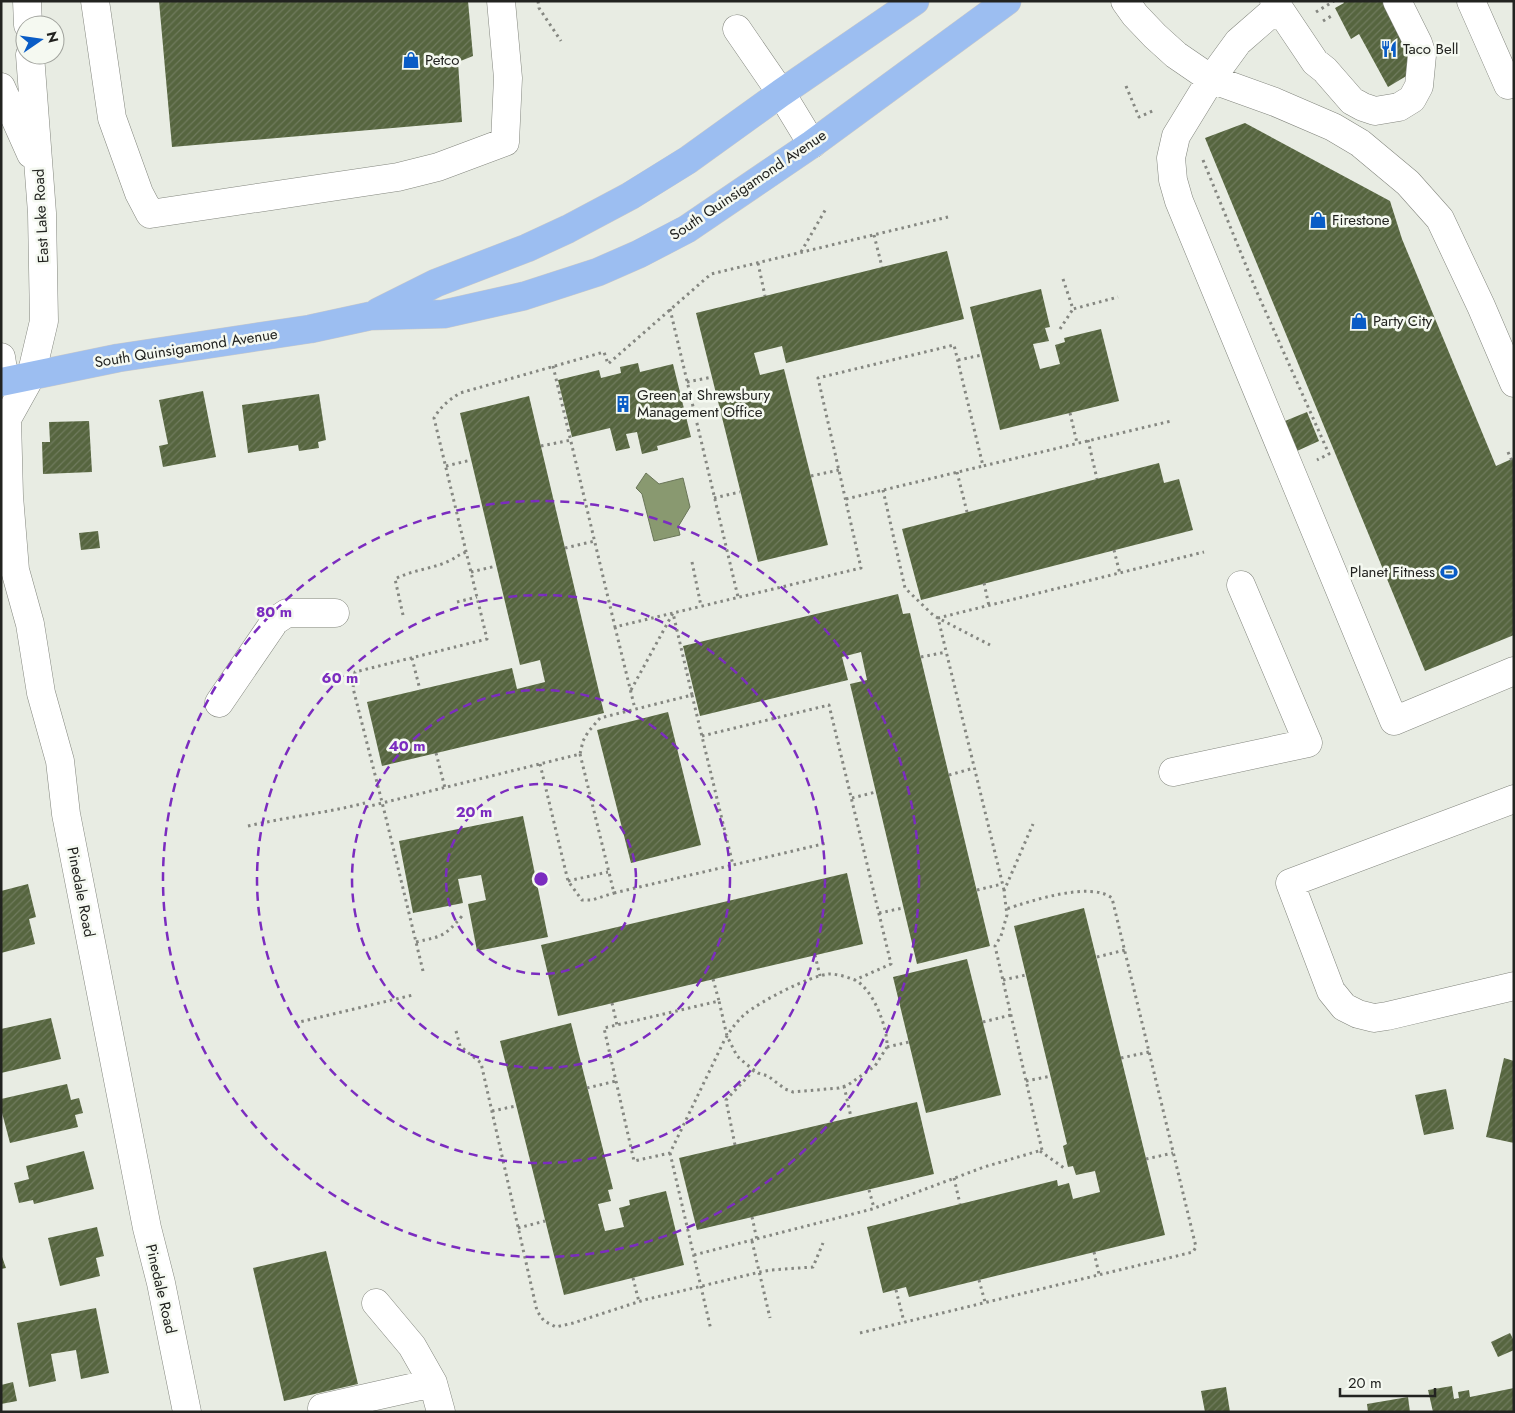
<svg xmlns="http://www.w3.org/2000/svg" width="1515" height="1413" viewBox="0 0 1515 1413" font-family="Jost,sans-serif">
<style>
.water{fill:#899970;stroke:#6a7658}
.building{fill:url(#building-hatch)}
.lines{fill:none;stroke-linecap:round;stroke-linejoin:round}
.minor-casing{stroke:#83867e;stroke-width:29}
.major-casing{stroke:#cacac9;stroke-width:29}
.path{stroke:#858781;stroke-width:3;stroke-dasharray:2.5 4;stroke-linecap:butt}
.minor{stroke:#fff;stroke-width:28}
.major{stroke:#9cbef1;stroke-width:28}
.ring{fill:none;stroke:#7b2cbf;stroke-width:2.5;stroke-dasharray:9 6}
.labels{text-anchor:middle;stroke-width:5;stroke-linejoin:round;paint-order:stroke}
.poi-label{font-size:15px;fill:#222320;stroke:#f5f9f1;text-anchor:start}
.street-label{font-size:15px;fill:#222320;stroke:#f5f9f1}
.centre{fill:#7b2cbf;stroke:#f5f9f1;stroke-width:2.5}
.ring-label{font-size:15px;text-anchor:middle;font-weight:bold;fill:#7b2cbf;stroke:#f5f9f1;stroke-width:5;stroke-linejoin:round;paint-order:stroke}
</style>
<defs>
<pattern id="building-hatch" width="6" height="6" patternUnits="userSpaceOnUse" patternTransform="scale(1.25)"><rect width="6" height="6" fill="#56653f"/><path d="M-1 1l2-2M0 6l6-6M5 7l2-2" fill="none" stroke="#707b5e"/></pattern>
</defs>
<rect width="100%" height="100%" fill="#e8ece3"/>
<path class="water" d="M646,473L659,484L683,478L690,507L678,527L680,535L654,541L642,494L636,488Z"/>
<path class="building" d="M159,1H468L473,56L458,62L462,122L172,147Z
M1343,1H1390L1412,58L1407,60L1413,72L1388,87L1359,34L1351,39L1335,8L1344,3Z
M1245,123L1390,201L1402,239L1496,466L1514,458V635L1425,671L1205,138Z
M947,251L964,319L786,363L782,346L754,353L760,375L784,369L828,545L758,562L696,313Z
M1041,289L1050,327L1045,328L1049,341L1033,344L1040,369L1060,364L1055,345L1065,342L1064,338L1101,329L1119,401L1000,430L970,307Z
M638,363L640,372L673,364L691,437L657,446L658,450L642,454L637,432L626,434L630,448L616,451L610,428L572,437L558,380L599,370L601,378L621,373L620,367Z
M203,391L216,457L163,467L159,446L168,444L159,400Z
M319,394L326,440L318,442L319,448L299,451L298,445L248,453L242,405Z
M529,396L604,713L382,766L367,702L512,668L517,689L545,682L540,660L520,665L460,413Z
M1307,412L1319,441L1297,451L1285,421Z
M89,421L92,472L43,474L42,442H50L49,422Z
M1159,463L1164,483L1179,479L1193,530L921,600L902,529Z
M98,531L100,548L81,550L79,533Z
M898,594L903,614L910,613L990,946L917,964L850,684L867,680L861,652L842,657L848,680L700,716L683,646Z
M668,712L701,845L631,863L597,730Z
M523,816L548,937L477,951L468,904L486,900L481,875L458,879L463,903L413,913L399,841Z
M847,873L863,944L558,1016L541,945Z
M28,884L36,917L29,919L35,944L1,953V891Z
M1084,908L1165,1235L909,1297L906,1287L883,1293L867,1227L1057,1180L1058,1186L1069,1183L1073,1199L1100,1192L1095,1171L1076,1175L1073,1166L1068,1167L1063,1146L1067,1144L1014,926Z
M967,959L1001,1095L926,1113L893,977Z
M51,1018L61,1059L1,1073V1029Z
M571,1023L613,1189L608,1190L611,1201L598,1204L605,1231L624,1227L619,1208L630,1205L629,1200L666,1191L684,1265L564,1295L500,1041Z
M1504,1058L1514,1061V1143L1486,1137Z
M67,1084L71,1100L79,1098L83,1113L75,1115L78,1127L10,1143L1,1109V1099Z
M1446,1089L1454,1129L1424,1135L1415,1095Z
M917,1102L934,1174L697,1230L679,1158Z
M84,1151L94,1189L34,1204L33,1200L19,1203L14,1183L29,1179L26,1166Z
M97,1227L104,1256L96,1258L100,1276L60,1286L48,1238Z
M326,1251L358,1384L284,1401L253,1268Z
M1,1254L6,1268L1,1269Z
M96,1308L109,1373L81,1379L76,1350L51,1354L56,1381L29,1387L17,1323Z
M1510,1333L1514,1341V1350L1498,1357L1491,1342Z
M13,1382L17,1401L1,1404V1385Z
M1452,1386L1454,1399L1459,1398L1458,1392L1469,1390L1470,1397L1514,1388V1412H1433L1428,1390Z
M1226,1387L1230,1412H1205L1201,1391Z
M1408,1397L1410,1412H1368L1367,1404Z"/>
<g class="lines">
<g class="minor-casing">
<path id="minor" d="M27,1L28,25
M95,1L112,118L139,193L150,214L398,177L438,167L505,142L508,78L501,1
M1125,1L1135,15L1155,36L1176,55L1211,79L1275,102L1333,127L1360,143L1408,183L1440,219L1481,306L1514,383
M1274,1L1315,62L1325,70L1352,101L1363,107L1375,111L1399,107L1412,99L1419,86L1422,55L1418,43L1397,1
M1471,1L1508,85L1514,83
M1277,8L1238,42L1211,79L1176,136L1171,158L1173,180L1179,201L1394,721L1514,671
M737,29L781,93L812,144
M30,55L42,213L44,321L31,376L7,419L9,496L15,570L30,624L41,693L60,761L66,814L147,1228L161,1283L187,1412
M1,87L31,154
M1,357L5,382
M219,703L275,621L287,613H335
M1173,772L1308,743L1241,585
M1514,799L1290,883L1331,991L1344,1007L1358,1014L1374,1018L1387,1016L1514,986
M376,1303L412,1346L433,1383L441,1412
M322,1408L433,1383"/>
</g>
<g class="major-casing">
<path id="major" d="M378,312L436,283L527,248L568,229L630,196L688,160L781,93L915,1
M1,382L118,358L310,329L370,316L444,314L524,296L598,272L639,254L687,229L812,144L1007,1"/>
</g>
<path class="path" d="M538,1L539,8L561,41
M1316,12L1334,1
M1323,21L1333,15
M1126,86L1139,117L1155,110
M1203,160L1256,290L1329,454L1317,460
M874,235L882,267
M801,252L827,207
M758,263L765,296
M1063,279L1073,309L1118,297
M670,309L738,597
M1060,329L1073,309
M958,360L982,355
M687,382L712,377
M1070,413L1077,443
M1088,440L1097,479
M541,446L571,440
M1508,452L1512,461L1514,460
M446,466L471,460
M957,472L967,512
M811,476L839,470
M883,490L905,588L934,616L990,645
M714,498L740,492
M846,499L983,466
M565,548L595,541
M1114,550L1120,574
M692,562L701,606
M471,572L496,566
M984,583L989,606
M457,602L477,597
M403,615L395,579C412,570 432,569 449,561C455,558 458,555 466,552
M615,627L635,709
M921,657L946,652
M412,658L420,690
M631,690L673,613L861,568L818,378L954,345L983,466L1171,421
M692,695L733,865L827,843
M702,736L829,705L891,964L855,980C847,977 838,974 829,974C809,976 761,1001 745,1014C736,1022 730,1031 724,1041L670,1153L634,1161L604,1028L719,1001L727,1036L737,1056L746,1064L758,1073L768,1076L785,1089L793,1092L839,1088L848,1085L875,1066L887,1047C888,1028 873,989 855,980
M436,753L445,788
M580,754L614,893L733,865
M540,764L568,881L582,900H592L614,893
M949,775L974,768
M852,798L876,792
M366,807L580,754L583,741L588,732L600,718L692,695L673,613L615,627L553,366
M248,826C287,817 326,813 365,803
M568,881L608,872
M977,890L1002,884
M1004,890L938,618L1204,552
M879,913L903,908
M416,942C443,936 444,937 462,916
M815,955L820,976
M1097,957L1125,950
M423,971L385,814L353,688L355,672L487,639L434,418C441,406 449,400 460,393L604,352L608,364L711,274L948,217
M713,979L719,1001
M1003,980L1026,975
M612,1003L617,1025
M983,1022L1011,1015
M295,1023L413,995
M456,1031L460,1046L481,1063L537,1311L544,1321L556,1327L573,1323L644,1300L760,1272L771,1270L813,1267L823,1243
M887,1047L909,1042
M1121,1058L1149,1052
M1026,1081L1051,1076
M844,1086L851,1117
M587,1088L616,1081
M492,1111L516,1106
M735,1145L726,1100L754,1070
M1040,1151L1064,1168
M670,1153L711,1330
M1146,1159L1173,1153
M954,1178L960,1204
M869,1190L874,1208
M752,1217L757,1240
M518,1228L545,1221
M752,1241L770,1318
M1094,1252L1099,1274
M694,1255L872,1209L984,1167L1042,1150L995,946L1001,936L1007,915L1004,891L1033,824
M633,1278L639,1302
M979,1280L985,1302
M896,1290L904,1322
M860,1333L1193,1252L1196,1247L1112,898C1090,881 1031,901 1006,909"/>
<use href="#minor" class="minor"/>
<use href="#major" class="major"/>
</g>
<g class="ring">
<circle cx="541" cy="879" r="95"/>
<circle cx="541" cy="879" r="189"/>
<circle cx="541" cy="879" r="284"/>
<circle cx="541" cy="879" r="378"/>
</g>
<defs>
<g id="restaurant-bare" transform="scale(1.35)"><path d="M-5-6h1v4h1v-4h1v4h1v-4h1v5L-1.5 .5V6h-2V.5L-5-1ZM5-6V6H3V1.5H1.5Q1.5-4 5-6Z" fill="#095cc6" stroke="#f5f9f1" stroke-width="2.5" paint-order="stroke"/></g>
<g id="shop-bare" transform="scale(1.35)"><path d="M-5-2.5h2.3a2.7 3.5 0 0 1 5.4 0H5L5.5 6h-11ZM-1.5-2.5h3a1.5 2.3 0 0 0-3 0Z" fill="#095cc6" stroke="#f5f9f1" stroke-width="2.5" paint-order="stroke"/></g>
<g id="building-bare" transform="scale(1.35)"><path d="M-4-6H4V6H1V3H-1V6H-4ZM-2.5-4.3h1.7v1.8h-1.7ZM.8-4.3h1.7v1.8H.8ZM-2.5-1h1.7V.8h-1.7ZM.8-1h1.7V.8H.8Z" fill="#095cc6" stroke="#f5f9f1" stroke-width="2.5" paint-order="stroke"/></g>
<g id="stadium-bare" transform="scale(1.35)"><path d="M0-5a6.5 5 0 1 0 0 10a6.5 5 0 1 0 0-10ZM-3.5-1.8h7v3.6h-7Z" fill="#095cc6" stroke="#f5f9f1" stroke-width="2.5" paint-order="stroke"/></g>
</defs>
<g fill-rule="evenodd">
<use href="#restaurant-bare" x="1389" y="49"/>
<use href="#shop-bare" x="411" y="60"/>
<use href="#shop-bare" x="1318" y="220"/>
<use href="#shop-bare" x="1359" y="321"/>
<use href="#building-bare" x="623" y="404"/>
<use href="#stadium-bare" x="1449" y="572"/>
</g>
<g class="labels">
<g class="poi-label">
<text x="1403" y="54">Taco Bell</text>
<text x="425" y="65">Petco</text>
<text x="1332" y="225">Firestone</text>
<text x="1373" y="326">Party City</text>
<text x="637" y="400">Green at Shrewsbury<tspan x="637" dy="17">Management Office</tspan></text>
<text x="1435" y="577" text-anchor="end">Planet Fitness</text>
</g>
<g class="street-label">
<text transform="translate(748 185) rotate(-34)" y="5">South Quinsigamond Avenue</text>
<text transform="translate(41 216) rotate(-93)" y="5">East Lake Road</text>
<text transform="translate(186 348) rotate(-9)" y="5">South Quinsigamond Avenue</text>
<text transform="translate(81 892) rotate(79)" y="5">Pinedale Road</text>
<text transform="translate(161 1289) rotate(77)" y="5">Pinedale Road</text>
</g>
</g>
<circle cx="541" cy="879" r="8" class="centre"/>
<g class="ring-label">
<text x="274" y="617">80 m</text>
<text x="340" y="683">60 m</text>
<text x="407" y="751">40 m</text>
<text x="474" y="817">20 m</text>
</g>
<rect width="1515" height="1413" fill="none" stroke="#222320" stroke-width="5"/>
<g transform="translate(40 40) rotate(77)"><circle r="24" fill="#f5f9f1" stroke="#a1a39d"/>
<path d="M0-4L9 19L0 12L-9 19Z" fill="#095cc6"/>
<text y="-8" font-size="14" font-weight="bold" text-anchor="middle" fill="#222320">N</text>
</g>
<path d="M1340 1388v8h95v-8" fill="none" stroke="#222320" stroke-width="2.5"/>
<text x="1348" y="1388" font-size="15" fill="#222320" stroke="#f5f9f1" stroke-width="4" paint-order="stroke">20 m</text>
</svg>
